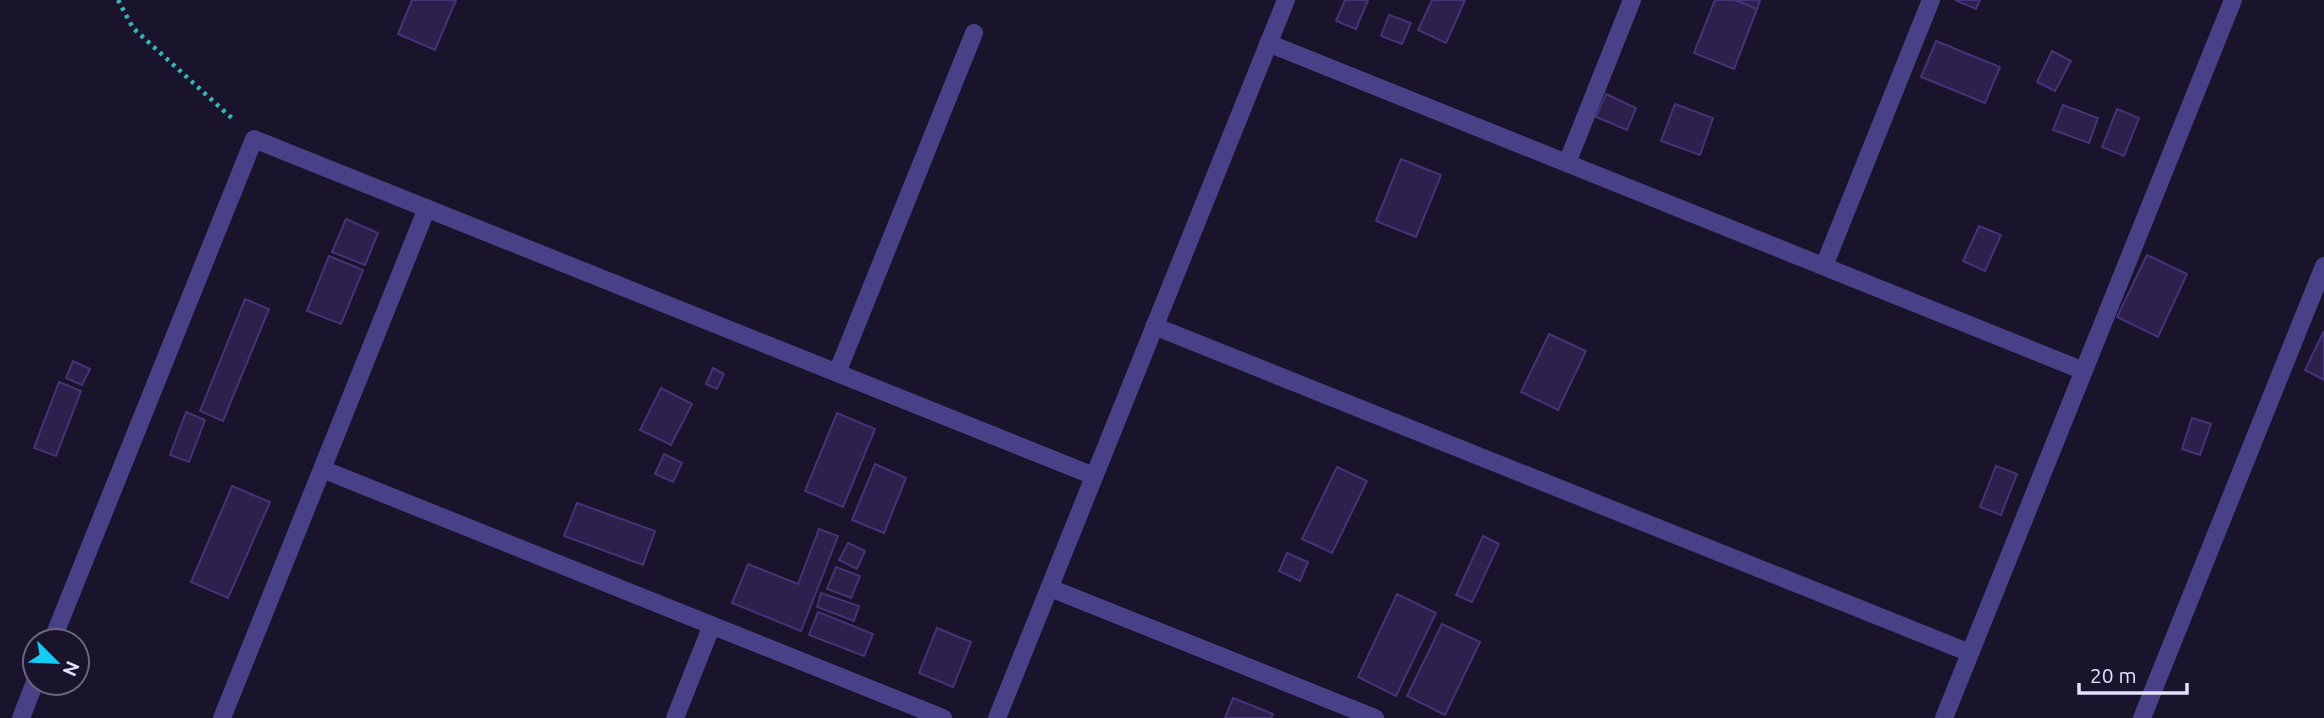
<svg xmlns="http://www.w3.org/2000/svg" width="2324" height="718" viewBox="0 0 2324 718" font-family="Ubuntu,sans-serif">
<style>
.building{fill:#2c204c;stroke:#463377;stroke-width:2}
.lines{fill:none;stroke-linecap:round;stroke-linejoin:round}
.path{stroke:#38b6b9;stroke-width:4.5;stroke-dasharray:3.5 5;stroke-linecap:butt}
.minor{stroke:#494188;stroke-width:18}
</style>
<rect width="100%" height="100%" fill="#19132c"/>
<path class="building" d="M412,0H456L435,50L398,34Z
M1345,0H1368L1356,29L1336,21Z
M1432,0H1465L1446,43L1418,30Z
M1715,0H1735L1757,9L1734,69L1694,53Z
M1736,0H1760L1757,9Z
M1955,0H1980L1976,9Z
M1389,15L1411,23L1402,44L1381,36Z
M1936,41L2000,67L1985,103L1921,77Z
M2052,51L2071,61L2055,91L2037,82Z
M1606,94L1636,108L1627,130L1596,117Z
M1675,104L1713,118L1700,155L1661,141Z
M2063,105L2098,118L2089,143L2053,130Z
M2117,109L2139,118L2124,156L2102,147Z
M1401,159L1441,175L1416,237L1376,221Z
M346,219L378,233L365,265L332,252Z
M1979,226L2001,235L1985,271L1963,261Z
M2147,255L2187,274L2158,337L2117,317Z
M329,256L363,270L341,324L307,311Z
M245,299L269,309L223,421L200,411Z
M2324,331V380L2305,370Z
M1549,334L1586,351L1558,410L1521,392Z
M73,361L90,369L82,385L66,378Z
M713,368L724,374L717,389L706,384Z
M59,382L81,391L56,456L34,448Z
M661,388L692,404L671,445L640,430Z
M186,412L205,420L189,462L170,455Z
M837,413L875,429L843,507L805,491Z
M2192,418L2211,424L2200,455L2182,449Z
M664,454L682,463L673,482L655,474Z
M875,464L906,478L884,533L852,520Z
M1996,466L2017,474L2001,515L1980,507Z
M1337,467L1367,481L1332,553L1302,539Z
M232,486L270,502L228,598L191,582Z
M577,503L655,531L643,565L564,536Z
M819,529L838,536L801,631L732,603L748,564L798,584Z
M1483,536L1499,544L1472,602L1456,595Z
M848,543L865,551L857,569L839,560Z
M1287,553L1308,562L1300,581L1279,571Z
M836,567L860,576L851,598L827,589Z
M821,593L859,606L854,621L817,607Z
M1397,594L1436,613L1396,696L1358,677Z
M818,612L873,634L864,656L809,635Z
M1442,624L1480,642L1445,715L1407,696Z
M937,628L971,642L953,687L919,673Z
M1233,698L1273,714L1271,718H1225Z"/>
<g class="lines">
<path class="path" d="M118,0L133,28L235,121"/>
<path class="minor" d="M1268,43L2084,371
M1567,163L1632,0
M1824,266L1931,0
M1154,326L1970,653
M837,373L974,33
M322,469L943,718
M1050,588L1375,718
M52,641L254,139L1094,476
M21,718L35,682
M222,718L427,208
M675,718L712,625
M997,718L1286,0
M1944,718L2233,0
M2142,718L2324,266"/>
</g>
<g transform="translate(56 662) rotate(114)"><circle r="33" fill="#19132c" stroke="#6b6580" stroke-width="2"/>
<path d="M0-5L12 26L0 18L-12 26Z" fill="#15cbf4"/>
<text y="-10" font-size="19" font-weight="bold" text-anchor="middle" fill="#e5dffd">N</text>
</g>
<path d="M2079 683v10h108v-10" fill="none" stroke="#e5dffd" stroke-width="3.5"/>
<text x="2090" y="683" font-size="21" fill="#e5dffd" stroke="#19132c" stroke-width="5" paint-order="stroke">20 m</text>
</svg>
